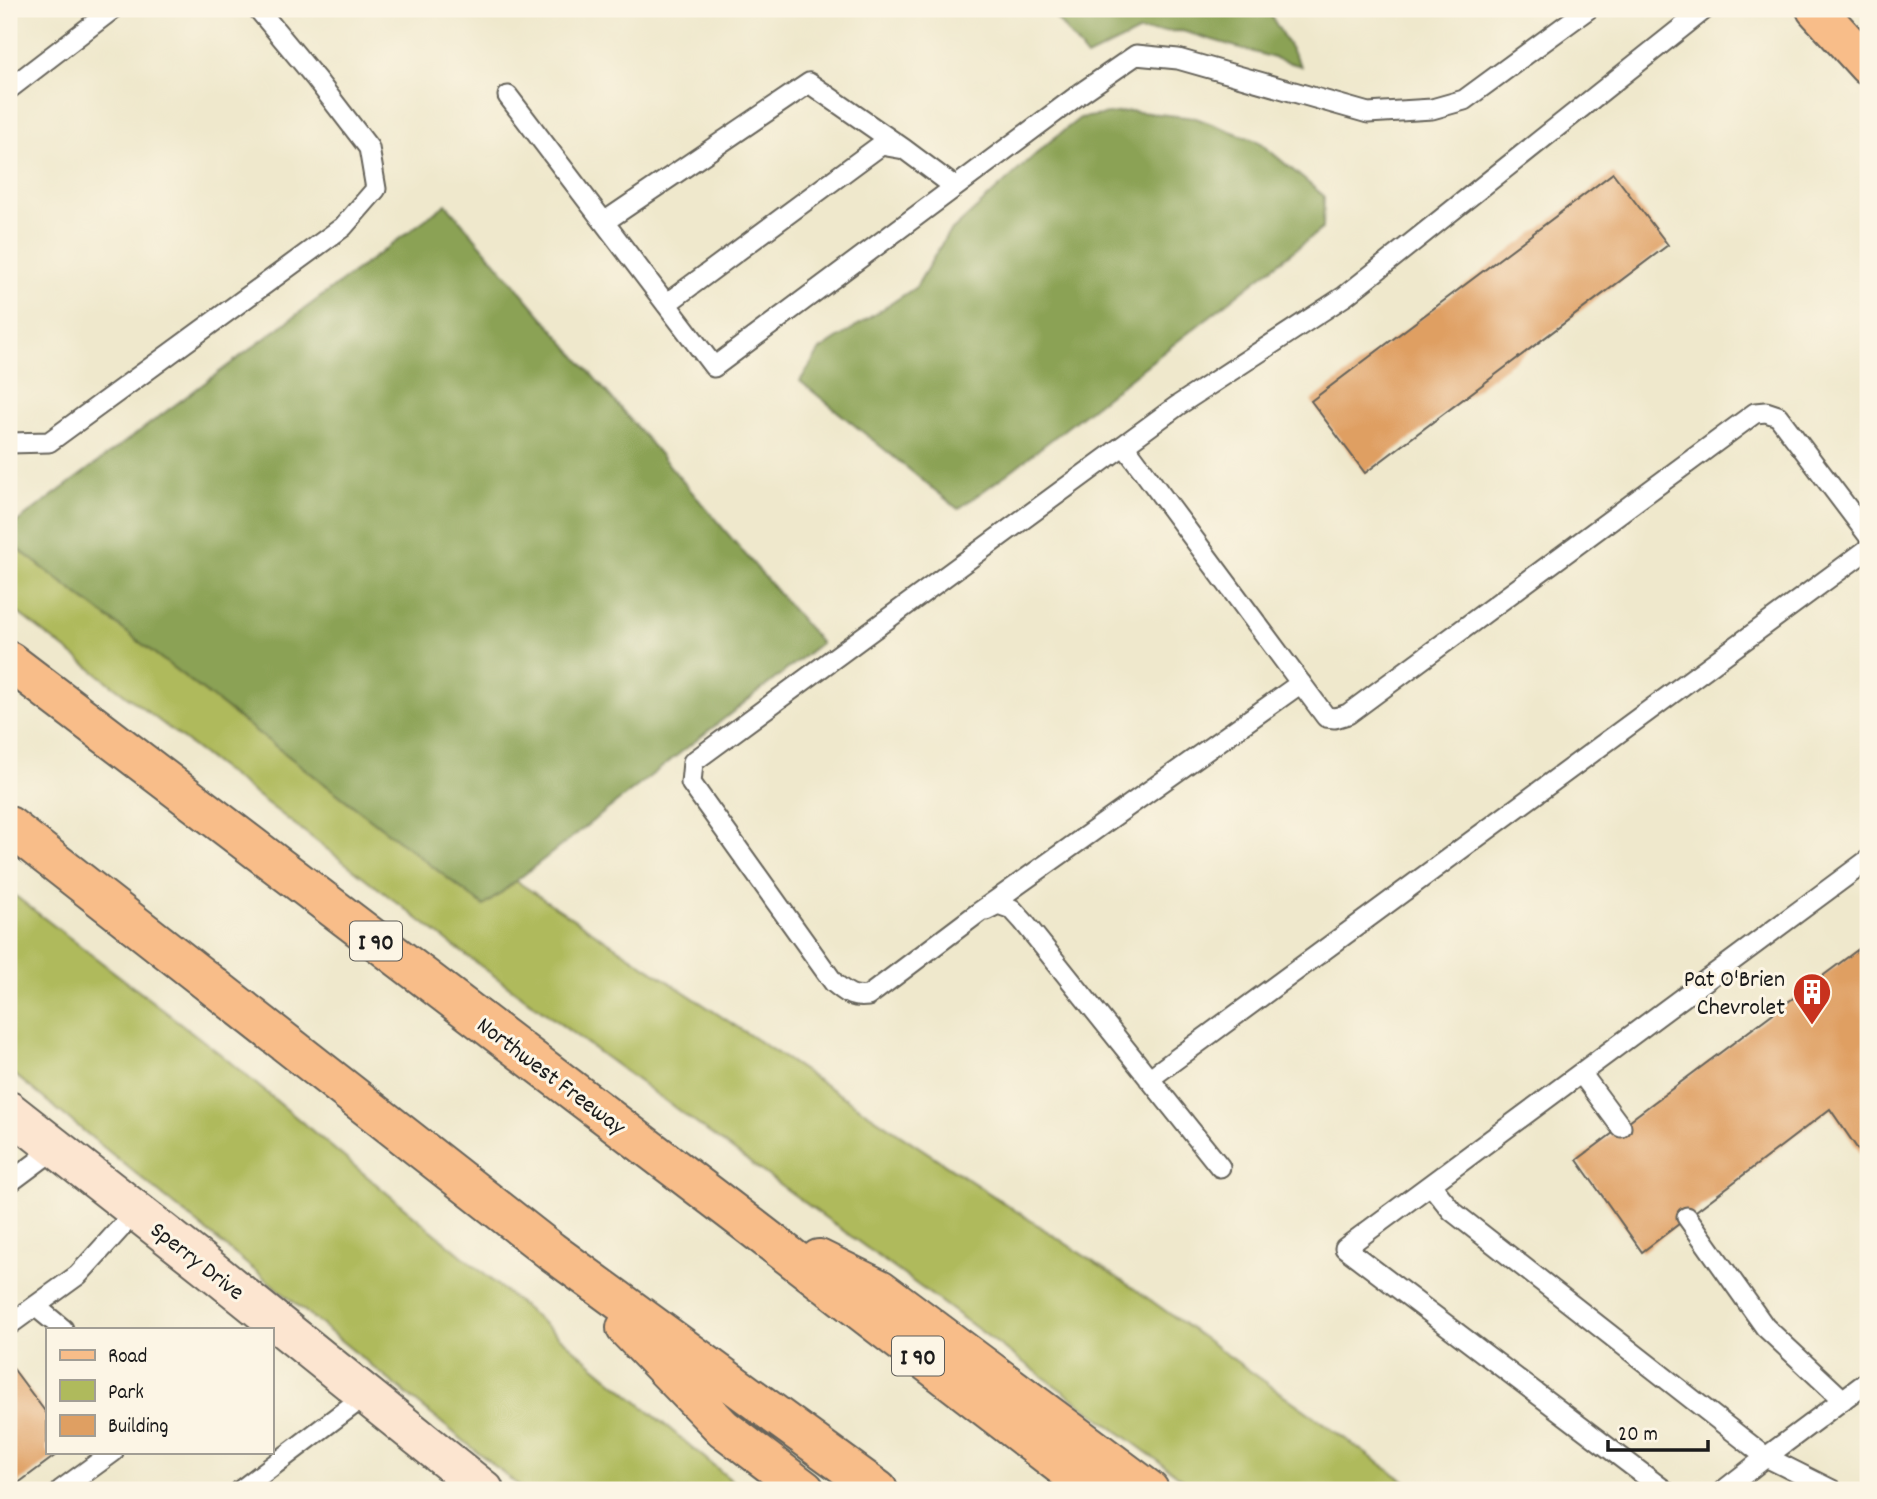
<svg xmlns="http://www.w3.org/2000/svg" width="1877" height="1499" viewBox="0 0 1877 1499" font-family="Dekko,sans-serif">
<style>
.green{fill:#afba5c;stroke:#666b3c;stroke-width:2}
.forest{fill:#8ba254;stroke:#545f38;stroke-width:2}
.building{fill:#df9f62}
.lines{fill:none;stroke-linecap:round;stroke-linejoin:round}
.lane-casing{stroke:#66635a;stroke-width:23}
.secondary-casing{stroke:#66635a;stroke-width:42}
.primary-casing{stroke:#66635a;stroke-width:42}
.highway-casing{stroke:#66635a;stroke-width:42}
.lane{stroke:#fff;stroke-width:19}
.secondary{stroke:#fce5d0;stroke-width:38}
.primary{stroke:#f8bd89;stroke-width:38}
.highway{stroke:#f8bd89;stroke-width:38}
.labels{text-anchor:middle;stroke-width:6;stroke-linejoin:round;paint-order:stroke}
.shield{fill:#fcf5e5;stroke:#5f5d58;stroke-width:2}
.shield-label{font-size:23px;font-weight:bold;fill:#1c1c1c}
.poi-label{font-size:24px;fill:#1c1c1c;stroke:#fcf5e5;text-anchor:end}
.street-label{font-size:24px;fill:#1c1c1c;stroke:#fcf5e5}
</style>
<rect width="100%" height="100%" fill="#fcf5e5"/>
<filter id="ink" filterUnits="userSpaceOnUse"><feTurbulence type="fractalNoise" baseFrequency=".0143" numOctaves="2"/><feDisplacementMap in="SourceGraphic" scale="14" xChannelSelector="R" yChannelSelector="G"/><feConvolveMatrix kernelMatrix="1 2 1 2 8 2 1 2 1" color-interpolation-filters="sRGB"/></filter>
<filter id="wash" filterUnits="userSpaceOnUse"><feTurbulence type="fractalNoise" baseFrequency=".00686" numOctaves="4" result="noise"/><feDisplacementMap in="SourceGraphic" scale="28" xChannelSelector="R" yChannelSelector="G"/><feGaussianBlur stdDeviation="1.57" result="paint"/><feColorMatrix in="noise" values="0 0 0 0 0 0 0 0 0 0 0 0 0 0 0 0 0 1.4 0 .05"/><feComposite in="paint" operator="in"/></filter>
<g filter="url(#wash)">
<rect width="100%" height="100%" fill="#efe8cc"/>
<path class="green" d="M9,542L484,906L516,881L1139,1292L1417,1490H1198L459,950L9,606Z
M9,891L219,1053L743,1490H524L9,1070Z"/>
<path class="forest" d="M1049,9H1267L1301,66L1182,31L1138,32L1087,57Z
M1130,111L1196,118L1259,142L1324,196L1323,228L1007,474L958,509L800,381L820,350L916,287L947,235L1048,143L1080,118Z
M446,204L821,643L484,906L9,542V528Z"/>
<g id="blocks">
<path class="building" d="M1613,173L1668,245L1365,473L1311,401Z
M1868,942V1164L1830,1109L1642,1252L1577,1160Z
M9,1363L47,1414V1452H60L9,1490Z"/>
</g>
</g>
<g filter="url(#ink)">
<use href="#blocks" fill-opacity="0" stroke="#66635a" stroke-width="2"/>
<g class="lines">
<g class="lane-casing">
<path id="lane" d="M9,89L113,9
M508,96L714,367L1081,93L1136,55L1178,59L1368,113L1432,109L1464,100L1588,9
M604,222L809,83L904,149
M666,304L881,145L904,149L955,187
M9,443L49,442L343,227L376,189L369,148L316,79L258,9
M1124,445L1326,717L1335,718L1348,714L1755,413L1766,412L1778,416L1868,535
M1301,683L978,913L868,996C851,998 847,993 834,983L691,783L693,762L1177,406L1345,296L1705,9
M986,910L998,904L1012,909L1023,921L1220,1167
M1581,1073L1621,1127
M1149,1079L1868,549
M9,1183L56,1148
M1431,1185L1452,1211L1766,1457L1724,1490
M1687,1217L1765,1327L1843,1400
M35,1306L63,1329
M9,1325L78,1275L136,1211
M61,1490L113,1452
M241,1490L366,1395
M1664,1490L1345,1248L1868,860
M1832,1490L1766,1457L1868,1381"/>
</g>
<g class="secondary-casing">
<path id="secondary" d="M9,1111L210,1269L484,1490"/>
</g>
<g class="primary-casing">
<path id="primary" d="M1816,9L1868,66"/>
</g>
<g class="highway-casing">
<path id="highway" d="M9,661L744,1221L1093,1490
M9,826L551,1251L878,1490
M819,1259L880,1289L1149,1490
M626,1328L723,1428L805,1490"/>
</g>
<use href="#lane" class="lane"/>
<use href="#secondary" class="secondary"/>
<use href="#primary" class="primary"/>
<use href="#highway" class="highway"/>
</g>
</g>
<defs>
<g id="building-pin" transform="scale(2.0125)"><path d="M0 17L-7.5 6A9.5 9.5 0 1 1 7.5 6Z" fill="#c8321e" stroke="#fcf5e5"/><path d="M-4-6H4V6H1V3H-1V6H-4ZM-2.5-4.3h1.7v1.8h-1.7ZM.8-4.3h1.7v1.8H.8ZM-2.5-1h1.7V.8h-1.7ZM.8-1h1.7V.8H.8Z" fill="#fff"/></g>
</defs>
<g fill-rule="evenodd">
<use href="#building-pin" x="1812" y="992"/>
</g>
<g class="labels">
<g class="shield">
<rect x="350" y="921.5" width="52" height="39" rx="5"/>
<rect x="892" y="1336.5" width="52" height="39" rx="5"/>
</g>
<g class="shield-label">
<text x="376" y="949">I 90</text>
<text x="918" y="1364">I 90</text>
</g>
<g class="poi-label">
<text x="1785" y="986">Pat O'Brien<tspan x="1785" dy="28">Chevrolet</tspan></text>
</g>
<g class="street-label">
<text transform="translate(552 1075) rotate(37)" y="8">Northwest Freeway</text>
<text transform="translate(198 1260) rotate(38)" y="8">Sperry Drive</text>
</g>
</g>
<rect width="1877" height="1499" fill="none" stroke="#fcf5e5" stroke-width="35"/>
<rect x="46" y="1328" width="228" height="126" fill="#fcf5e5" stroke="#a29e95" stroke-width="2"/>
<rect x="60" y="1350" width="35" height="10" fill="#f8bd89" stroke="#a29e95" stroke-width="2"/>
<text x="108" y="1362" font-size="21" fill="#1c1c1c">Road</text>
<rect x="60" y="1380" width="35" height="21" fill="#afba5c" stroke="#a29e95" stroke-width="2"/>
<text x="108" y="1398" font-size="21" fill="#1c1c1c">Park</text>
<rect x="60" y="1415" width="35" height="21" fill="#df9f62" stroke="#a29e95" stroke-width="2"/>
<text x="108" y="1432" font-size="21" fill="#1c1c1c">Building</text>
<path d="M1608 1440v10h100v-10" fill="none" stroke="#1c1c1c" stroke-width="3.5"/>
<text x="1618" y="1440" font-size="21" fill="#1c1c1c" stroke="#fcf5e5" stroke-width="5" paint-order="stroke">20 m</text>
</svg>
